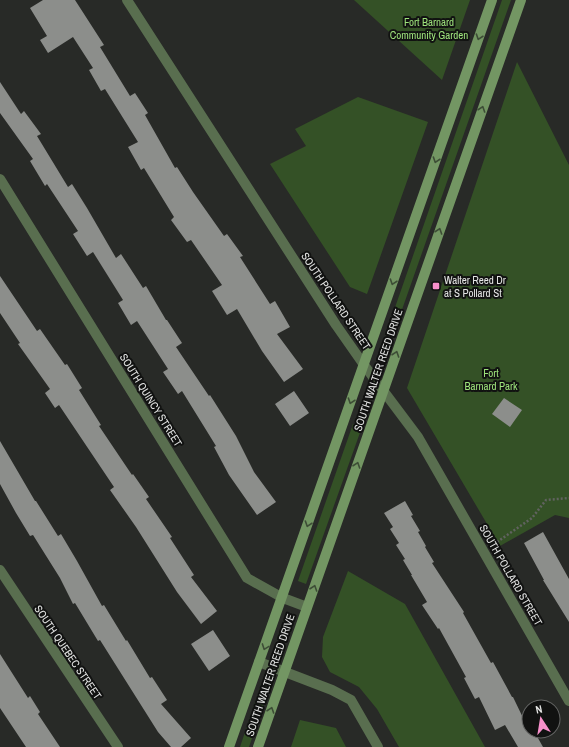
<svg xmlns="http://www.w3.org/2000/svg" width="569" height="747" viewBox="0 0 569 747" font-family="'Archivo Narrow',sans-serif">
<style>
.green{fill:#345126}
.building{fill:#8c8e8b}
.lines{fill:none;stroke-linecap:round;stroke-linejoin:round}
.path{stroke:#616360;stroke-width:2.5;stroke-dasharray:2 2;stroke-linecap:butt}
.minor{stroke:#596e4f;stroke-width:10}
.secondary{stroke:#739663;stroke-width:10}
.oneway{stroke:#3d4d36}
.poi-dot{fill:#f890cb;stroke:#111211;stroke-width:1.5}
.labels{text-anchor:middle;stroke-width:4;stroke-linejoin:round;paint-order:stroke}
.park-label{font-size:11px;fill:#9ee37c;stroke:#111211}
.poi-label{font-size:11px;fill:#e4e5e4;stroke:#111211;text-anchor:start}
.street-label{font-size:11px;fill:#e4e5e4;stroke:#111211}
</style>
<rect width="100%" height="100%" fill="#282a27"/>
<path class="green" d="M354,0H470L442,80Z
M502,0H511L398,321L391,319Z
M517,62L569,165V518L555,515L500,546L407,388Z
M358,97L428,122L367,294L350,287L270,164L306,146L295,129Z
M353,424L362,427L306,584L298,581Z
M348,571L405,604L485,747H399L377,709L359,687L330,672L322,657L323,637Z
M284,620L292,623L285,642L277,639Z
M261,685L269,688L249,747H240Z
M300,720L336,728L346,747H291Z"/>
<path class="building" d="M43,0H75L104,45L100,47L130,96L135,93L148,113L145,115L175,168L177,167L193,192L224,236L227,234L243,256L240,257L270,304L275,301L290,327L277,334L303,369L284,382L262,351L237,309L227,315L212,291L222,285L191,240L187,242L171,220L174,217L144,168L141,170L128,147L138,142L105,89L101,91L89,70L93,68L73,37L48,53L40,40L47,36L30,8Z
M0,82L21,114L24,111L41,134L37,136L68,187L72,184L87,208L116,258L121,254L143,288L146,286L166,320H167L182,343L176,347L209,396L210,395L236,436L254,472L276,502L257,515L229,475L214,447L216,446L182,391L178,394L163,372L168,369L137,321L131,325L118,303L123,300L93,252L87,256L73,234L78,231L47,184L45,186L30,161L33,159L0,113Z
M0,276L37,331L40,329L65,365L67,364L82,388L79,390L101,425L99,426L132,475L133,474L149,497L146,499L172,537L170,538L194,575L191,577L217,611L201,624L177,592L136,527L110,490L114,487L59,405L55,408L45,393L50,389L18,344L20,343L0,313Z
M294,391L309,413L290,426L275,404Z
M504,398L522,410L510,427L492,414Z
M0,441L35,501H36L58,536L61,534L77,561L102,606L104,605L126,641L127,640L150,678L152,677L167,700L161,704L191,738L181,747H171L158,732L100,640L98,641L75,603L73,604L60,578L33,535L30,536L16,513L0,484Z
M405,501L413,515L411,516L420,531L418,532L426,546L425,547L434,562L432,563L464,612L463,613L491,663L493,662L512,697H513L526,724L529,722V731H534L543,747H518L505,725L495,730L479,697L475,699L464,678L466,677L439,628L438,629L422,605L427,602L411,575H412L403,560L405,559L396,545L399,543L390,529L393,527L384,513Z
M543,532L569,579V622L543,580H544L524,543Z
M213,630L230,656L209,671L191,644Z
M0,654L28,698L30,696L40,712L38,714L60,747H26L0,708Z"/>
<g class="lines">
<path class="path" d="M497,542L532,518L546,500L569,498"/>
<path class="minor" d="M127,0L336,325L364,365L418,437L569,701
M0,179L247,578L283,598L307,607
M0,570L118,747
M259,662L332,690L351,700L378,747"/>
<path class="secondary" d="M229,747L492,0
M258,747L521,0"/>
</g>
<defs><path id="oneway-chevron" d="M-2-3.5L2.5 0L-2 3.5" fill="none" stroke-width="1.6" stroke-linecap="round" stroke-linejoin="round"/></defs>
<g class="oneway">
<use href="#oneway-chevron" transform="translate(479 37) rotate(109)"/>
<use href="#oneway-chevron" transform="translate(482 109) rotate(-71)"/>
<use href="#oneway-chevron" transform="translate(436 160) rotate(109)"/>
<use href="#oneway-chevron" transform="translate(439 231) rotate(-71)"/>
<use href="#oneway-chevron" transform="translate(393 282) rotate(109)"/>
<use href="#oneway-chevron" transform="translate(396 354) rotate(-71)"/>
<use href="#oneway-chevron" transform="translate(351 401) rotate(109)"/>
<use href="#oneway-chevron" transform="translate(357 465) rotate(-71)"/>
<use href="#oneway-chevron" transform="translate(308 524) rotate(109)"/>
<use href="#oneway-chevron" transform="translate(314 588) rotate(-71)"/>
<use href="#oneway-chevron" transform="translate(265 647) rotate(110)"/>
<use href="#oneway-chevron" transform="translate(271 710) rotate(-71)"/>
</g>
<rect class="poi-dot" x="432" y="282" width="8" height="8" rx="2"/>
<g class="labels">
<g class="park-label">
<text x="429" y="26">Fort Barnard<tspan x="429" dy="13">Community Garden</tspan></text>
<text x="491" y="377">Fort<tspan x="491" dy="13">Barnard Park</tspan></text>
</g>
<g class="poi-label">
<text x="444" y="284">Walter Reed Dr<tspan x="444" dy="13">at S Pollard St</tspan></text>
</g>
<g class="street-label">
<text transform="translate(336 301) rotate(56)" y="4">SOUTH POLLARD STREET</text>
<text transform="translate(378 370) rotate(-71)" y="4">SOUTH WALTER REED DRIVE</text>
<text transform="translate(151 400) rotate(58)" y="4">SOUTH QUINCY STREET</text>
<text transform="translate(511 575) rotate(60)" y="4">SOUTH POLLARD STREET</text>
<text transform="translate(68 652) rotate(56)" y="4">SOUTH QUEBEC STREET</text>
<text transform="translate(270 675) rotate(-71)" y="4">SOUTH WALTER REED DRIVE</text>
</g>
</g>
<g transform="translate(541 719) rotate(348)"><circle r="19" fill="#111211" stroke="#656665"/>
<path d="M0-3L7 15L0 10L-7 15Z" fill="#f890cb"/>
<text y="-6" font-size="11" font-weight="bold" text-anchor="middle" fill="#e4e5e4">N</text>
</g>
</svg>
